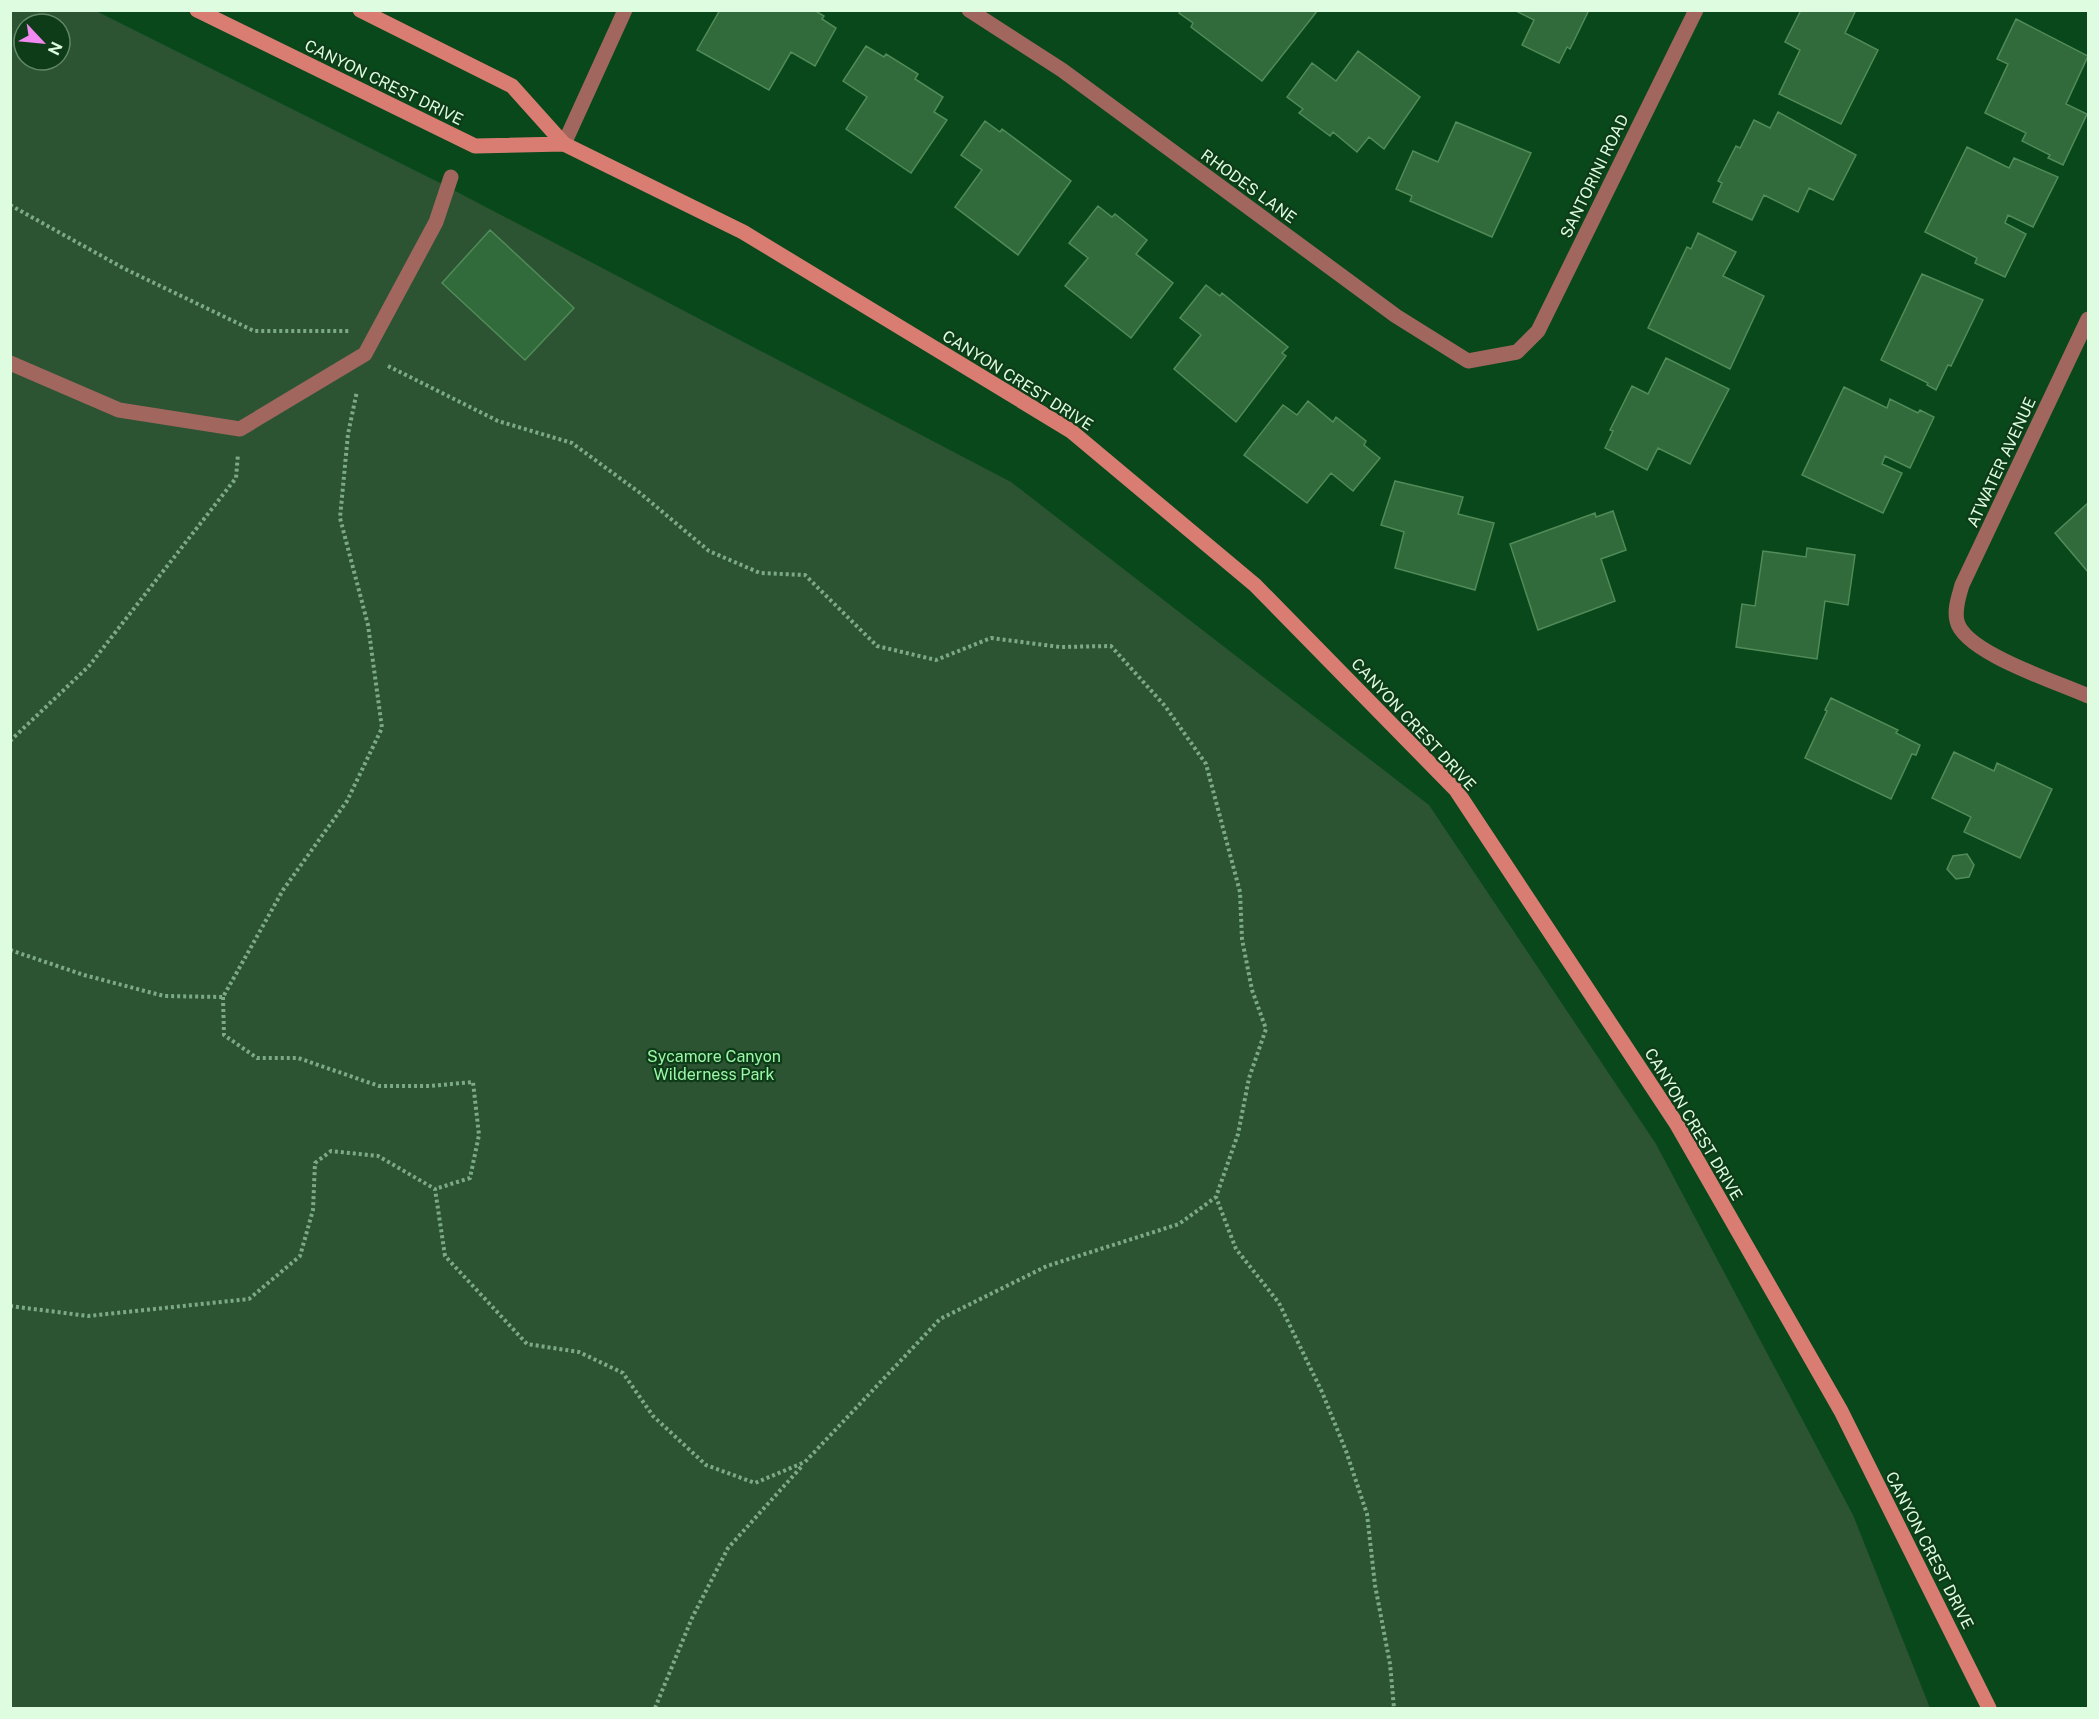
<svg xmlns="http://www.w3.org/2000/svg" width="2099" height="1719" viewBox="0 0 2099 1719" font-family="'Public Sans',sans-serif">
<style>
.green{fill:#2c5432;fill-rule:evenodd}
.building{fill:#316b3b;stroke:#518b59;stroke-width:1.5}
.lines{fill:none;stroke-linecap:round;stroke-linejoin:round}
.path{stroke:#7daa86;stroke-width:4;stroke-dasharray:3 3;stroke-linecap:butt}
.service{stroke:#a1675f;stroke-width:15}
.minor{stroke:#a1675f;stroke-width:15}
.tertiary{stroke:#a1675f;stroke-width:15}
.secondary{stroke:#d97d72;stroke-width:15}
.labels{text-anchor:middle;stroke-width:4.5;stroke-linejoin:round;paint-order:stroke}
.street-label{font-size:16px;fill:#ddfce0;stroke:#0e3b18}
.park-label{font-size:16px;fill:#9bf8a8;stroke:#0e3b18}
</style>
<rect width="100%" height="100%" fill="#09481a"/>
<path class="green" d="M11,10L96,11L440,183L1011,482L1429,805L1656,1144L1853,1515L1930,1708H11ZM24,24H60V60H24Z"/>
<path class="building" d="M720,10H814L824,16L822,19L836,28L815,66L791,52L769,90L697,50Z
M1181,10H1318L1262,81L1191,27L1193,23L1179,13Z
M1514,10H1589L1570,49L1567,47L1559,63L1522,45L1534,20Z
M1801,10H1856L1845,33L1878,50L1841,124L1779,94L1800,50L1785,42Z
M2016,19L2088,56L2066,104L2087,114L2063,165L2048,158L2050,155L2022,141L2026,133L1985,113L2008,64L1997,59Z
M866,46L884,57L886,54L918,74L915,79L943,97L934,112L947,120L911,173L846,129L867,97L843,81Z
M1358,51L1420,97L1384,149L1369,137L1357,152L1333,132L1330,136L1299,113L1303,109L1287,97L1312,63L1336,81Z
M1778,112L1856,155L1833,200L1809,188L1798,212L1764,195L1752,220L1713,202L1722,183L1718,181L1736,146L1740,148L1754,120L1770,128Z
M985,121L1000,132L1002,129L1071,181L1018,255L955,207L982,170L961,155Z
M1456,122L1531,153L1492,237L1410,201L1412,196L1396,189L1413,151L1438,162Z
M1967,147L2009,168L2014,158L2058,177L2033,227L2008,215L2005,223L2026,234L2005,277L1975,263L1977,258L1925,232Z
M1098,206L1112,217L1115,214L1147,240L1136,254L1173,283L1131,338L1065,286L1088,258L1069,243Z
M490,230L574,308L525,360L442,283Z
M1698,233L1736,252L1723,276L1764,296L1730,369L1648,328L1687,247L1691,249Z
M1922,274L1983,300L1951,366L1948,365L1936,390L1927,385L1928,383L1881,360Z
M1206,285L1220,296L1222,293L1288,347L1282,353L1286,356L1236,422L1174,369L1201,335L1180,318Z
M1666,358L1729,389L1690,464L1658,448L1647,470L1605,448L1613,431L1610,430L1632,386L1648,394Z
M1844,387L1887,408L1890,399L1918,413L1920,410L1934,417L1910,468L1885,456L1882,464L1902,473L1883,513L1802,475Z
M1308,401L1333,422L1336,417L1366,441L1364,445L1380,458L1353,491L1331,473L1307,503L1244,455L1283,405L1297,415Z
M1395,481L1463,497L1458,514L1494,523L1475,590L1395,568L1404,532L1381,525Z
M2088,503V572L2055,533Z
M1613,511L1626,550L1601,559L1615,601L1538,630L1510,544L1595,513L1596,517Z
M1807,548L1855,555L1848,605L1825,601L1817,659L1736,647L1742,604L1755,606L1763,551L1806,557Z
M1831,698L1898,730L1896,733L1920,745L1916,755L1912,754L1891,799L1805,758L1827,711L1825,710Z
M1954,752L1994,771L1997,763L2052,789L2020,858L1964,832L1971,817L1932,798Z
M1967,854L1974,865L1969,877L1956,879L1947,869L1953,856Z"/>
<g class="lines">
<path class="path" d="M10,205L125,269L254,331H349
M388,366L498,421L572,443L640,493L709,551L760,573L805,575L877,646L936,660L991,638L1060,647L1111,646L1165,706L1206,764L1240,892L1242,939L1252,990L1266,1029L1249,1078L1238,1134L1216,1197L1236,1249L1279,1303L1322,1392L1346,1451L1367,1514L1375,1585L1390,1664L1394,1708
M10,741L89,666L236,478L238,454
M10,950L84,975L164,996L223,997L283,890L347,801L382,728L368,625L340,518L348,434L357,391
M223,997L224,1035L257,1058H298L379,1086H430L473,1082L479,1135L470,1178L435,1189
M10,1306L88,1316L249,1299L300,1256L313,1210L315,1163L331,1151L378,1156L435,1189L445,1256L527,1344L579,1352L623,1373L653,1416L706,1465L755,1483L805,1462L940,1319L1047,1266L1179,1224L1216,1197
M655,1708L692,1618L728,1548L803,1465"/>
<path class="service" d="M10,363L119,410L240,429L365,354L436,222L451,177"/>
<path class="minor" d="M969,10L1062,70L1396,316L1468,361L1517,352L1538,331L1696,10
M2088,319L1962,585C1959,596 1954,609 1957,621C1964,653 2060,683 2088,696"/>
<path class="tertiary" d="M564,144L625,10"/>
<path class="secondary" d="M197,10L475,146L564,144
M360,10L512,86L564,144L743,232L1071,431L1255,585L1456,790L1676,1123L1841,1411L1989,1708"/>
</g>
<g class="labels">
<g class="street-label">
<text transform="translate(384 82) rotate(26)" y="6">CANYON CREST DRIVE</text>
<text transform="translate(1594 176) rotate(-64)" y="6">SANTORINI ROAD</text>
<text transform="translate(1249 186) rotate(36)" y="6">RHODES LANE</text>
<text transform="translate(1018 380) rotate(32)" y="6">CANYON CREST DRIVE</text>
<text transform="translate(2001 462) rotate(-65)" y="6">ATWATER AVENUE</text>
<text transform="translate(1414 724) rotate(47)" y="6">CANYON CREST DRIVE</text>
<text transform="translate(1694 1124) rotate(59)" y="6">CANYON CREST DRIVE</text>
<text transform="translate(1930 1550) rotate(63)" y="6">CANYON CREST DRIVE</text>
</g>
<g class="park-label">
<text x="714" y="1062">Sycamore Canyon<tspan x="714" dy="18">Wilderness Park</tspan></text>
</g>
</g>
<rect width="2099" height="1719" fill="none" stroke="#ddfce0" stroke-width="24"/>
<g transform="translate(42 42) rotate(116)"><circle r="28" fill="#0e3b18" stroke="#618868" stroke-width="1.5"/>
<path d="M0-4.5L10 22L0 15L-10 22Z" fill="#f38af2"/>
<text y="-9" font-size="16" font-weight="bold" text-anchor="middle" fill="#ddfce0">N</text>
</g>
</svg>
